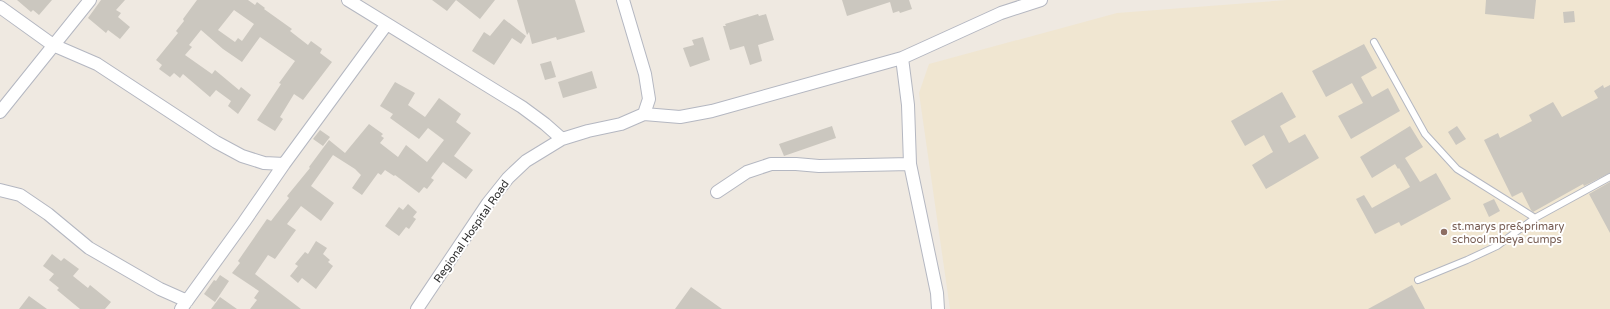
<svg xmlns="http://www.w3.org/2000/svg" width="1610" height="309" viewBox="0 0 1610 309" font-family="'Varela Round',sans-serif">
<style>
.education{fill:#f0e6d1}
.building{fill:#cbc7bf;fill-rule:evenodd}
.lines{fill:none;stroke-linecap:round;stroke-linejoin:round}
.lane-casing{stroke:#b4b7c1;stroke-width:8}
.street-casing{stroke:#b4b7c1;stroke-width:14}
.lane{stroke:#fff;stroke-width:6}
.street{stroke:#fff;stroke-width:12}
.education-dot{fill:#8d6e63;stroke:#fff;stroke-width:1.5}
.labels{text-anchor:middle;stroke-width:4;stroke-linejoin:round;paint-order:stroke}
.education-label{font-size:11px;fill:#785e54;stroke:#fff;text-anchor:start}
.street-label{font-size:11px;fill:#2e2e2e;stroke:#fff}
</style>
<rect width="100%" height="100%" fill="#efe9e1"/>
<path class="education" d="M1287,0H1610V309H950L919,93L929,64L1117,13Z"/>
<path class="building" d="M17,0H52L39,15L33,10L31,12Z
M101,0H125L116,10L121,13L118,17L130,27L120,39L108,30L106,33L88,18Z
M197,0H248L255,5L257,2L265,8L264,9L292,29L290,31L308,45L311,41L322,49L320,53L332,62L303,100L294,94L280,117L283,119L275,131L257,120L281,84L279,83L295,61L260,37L242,62L223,49L201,30L189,45L192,47L185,55L212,74L215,70L239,90L241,87L251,95L238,114L228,106L231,101L216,90L210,97L183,74L180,78L174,73L170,77L159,69L162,65L156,60L178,33L176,31L184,21L183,19ZM234,10L254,24L242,41L238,38L235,42L218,30Z
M432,0H495L480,19L456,0L447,11Z
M517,0H575L585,32L557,40L556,37L532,44L529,32L527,35Z
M842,0H909L912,9L900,13L899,11L893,13L890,2L847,16Z
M1486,0H1536L1534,19L1485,14Z
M1574,11L1575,22L1564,23L1563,12Z
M758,14L759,16L766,14L774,40L758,45L762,61L750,65L744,46L730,50L723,26H726L725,24Z
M504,19L526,36L521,44L512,38L494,65L472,51L484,32L490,36Z
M703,37L710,60L690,67L683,48L694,45L692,40Z
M1364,44L1377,68L1361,77L1372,97L1388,88L1400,111L1351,139L1338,116L1363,103L1352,83L1326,97L1312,71Z
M551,61L556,77L545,80L540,64Z
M592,71L597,88L563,98L558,82Z
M395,82L415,93L408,105L425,117L439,98L461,114L456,122L471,133L454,156L473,170L466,179L443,162L431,178L434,180L427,189L424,187L419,193L395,175L394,176L385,170L381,175L378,173L362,195L352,188L361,175L355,169L333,155L311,186L334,203L321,221L301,206L287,224L296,230L275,259L268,255L255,274L301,309H250L257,300L254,298L259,291L232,273L240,263L238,261L267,219L271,221L289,198L287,196L310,168L309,167L329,140L345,153L369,124L383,134L381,136L384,138L380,143L398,157L406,145L427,162L444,140L428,128L419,139L390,118L393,114L380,106Z
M1603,85L1604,88L1610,85V173L1584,186L1583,184L1533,212L1531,210L1522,192L1512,197L1484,140L1498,133L1500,138L1532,121L1529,115L1553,102L1562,117L1598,98L1594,91Z
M1282,92L1296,117L1280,126L1289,143L1305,134L1319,158L1266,189L1252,165L1273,152L1264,135L1245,146L1231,121Z
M832,126L836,138L784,156L779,144Z
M1410,126L1423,147L1405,158L1420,182L1436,173L1451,199L1401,226L1399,222L1375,234L1356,199L1364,195L1372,208L1410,187L1399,168L1398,169L1395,164L1372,178L1360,157Z
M1457,126L1466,139L1456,145L1448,132Z
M320,130L330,137L323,146L313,139Z
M1610,182V233L1589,194Z
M1494,199L1500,211L1489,217L1483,204Z
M408,204L417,212L413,217L416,219L409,229L406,227L399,236L385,226L399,207L403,210Z
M316,241L327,248L323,254L330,260L328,262L333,266L316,289L302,278L298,283L290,276L298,266L295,264L305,252L308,254Z
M52,254L61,261L64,258L79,269L73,276L88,288L90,285L111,302L105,309H80L57,290L59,288L49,280L54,274L43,266Z
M220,275L229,281L215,302L204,294L214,280L216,281Z
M1412,285L1425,309H1368Z
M691,287L722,309H675Z
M29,296L47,309H19Z
M220,297L237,309H211Z"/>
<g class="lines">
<g class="lane-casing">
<path id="lane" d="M1374,42L1425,134L1457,169L1535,218
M1418,280L1467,260L1497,246L1535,218L1610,177"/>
</g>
<g class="street-casing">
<path id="street" d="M348,0L522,107L545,124L562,139
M0,7L53,45L97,64L216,142L242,156L264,163L284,164
M902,58L908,105L910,164L937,293L938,309
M0,112L90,0
M644,114L680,117L712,111L902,58L1001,13L1041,0
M0,190L20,195L48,214L89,248L160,289L187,301
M717,192L747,172L771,164H796L819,166L910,164
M181,309L244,222L284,164L386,25
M417,309L488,203L508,178L526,161L562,139L588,131L621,124L644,114L649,99L645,74L623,0"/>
</g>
<use href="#lane" class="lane"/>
<use href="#street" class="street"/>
</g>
<circle class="education-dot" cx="1444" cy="232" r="4"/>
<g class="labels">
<g class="education-label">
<text x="1452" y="230">st.marys pre&amp;primary<tspan x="1452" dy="13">school mbeya cumps</tspan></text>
</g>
<g class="street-label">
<text transform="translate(471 231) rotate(-55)" y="4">Regional Hospital Road</text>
</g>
</g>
</svg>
